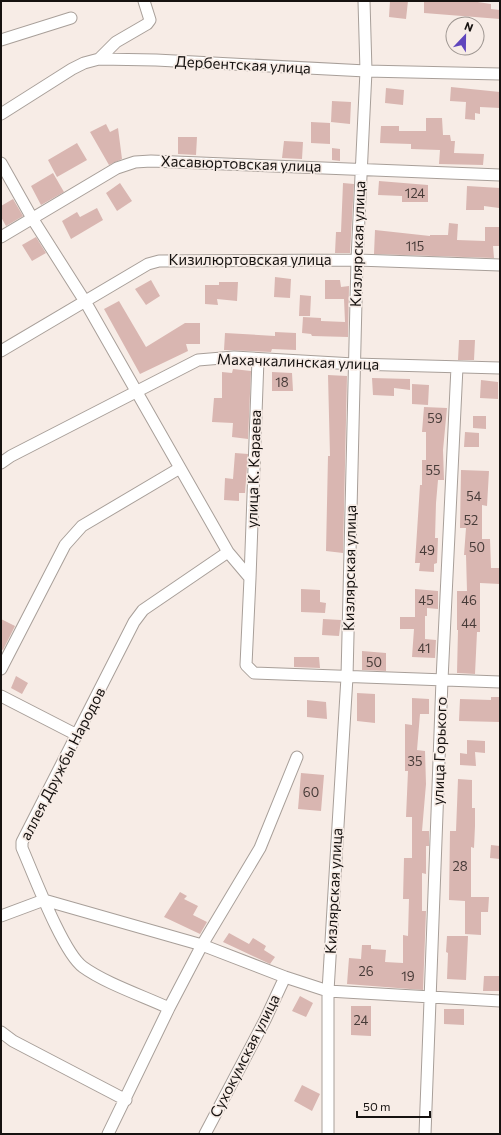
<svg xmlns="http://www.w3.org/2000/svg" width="501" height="1135" viewBox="0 0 501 1135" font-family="Commissioner,sans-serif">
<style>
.building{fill:#d9b6b1}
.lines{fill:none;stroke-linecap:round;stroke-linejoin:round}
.minor-casing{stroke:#a89f99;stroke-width:13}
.minor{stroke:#fff;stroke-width:11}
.labels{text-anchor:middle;stroke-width:3.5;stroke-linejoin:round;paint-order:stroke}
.number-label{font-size:13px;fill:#473b38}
.street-label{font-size:15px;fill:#161210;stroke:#f7ece6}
</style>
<rect width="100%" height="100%" fill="#f7ece6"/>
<path class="building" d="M390,1H408L406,19L389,17Z
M424,1H471L491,4V9L500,10V19L424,13Z
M451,87L500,92V108L480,107V114L475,113V120L465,119L466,102L450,101Z
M386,88L404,90L403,105L385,103Z
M332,101L351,102L350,124L331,122Z
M426,118H442L443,135H450L451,141H455L454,153L484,154L483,165L439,164L440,150L411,149V144L380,143L381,126H399V131H426Z
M311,122L330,123V144L311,143Z
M106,124L110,132L118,128L122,159L109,165L90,132Z
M178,137H197L196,155L178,154Z
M284,141L303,142L302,159L282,158Z
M77,143L87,160L57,177L48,160Z
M332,148L340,149V161L332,160Z
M53,173L64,192L41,205L31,186Z
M379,181L428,185V202H402V196L378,195Z
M120,183L132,201L117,211L106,193Z
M343,183L354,184L350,253H335L336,232H341Z
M467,186L500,188L499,208L484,206V210H466Z
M13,199L23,216L6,226L1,217V206Z
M97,208L103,220L71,239L62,221L77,212L80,217Z
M449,223L458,224L457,240L485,241V227H500V246H493L494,258L374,254L375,230L430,236V235H448Z
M36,237L46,253L32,261L22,245Z
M275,277L291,279L290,298L274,297Z
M151,280L160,296L146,305L135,289Z
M325,280H340L341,287L349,286L348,337L312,336L311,334L302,333L303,317L321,318V321L345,322L344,299H325Z
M219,282H238L237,301L217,299L218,305L205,304V285H219Z
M300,295L311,296L310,316H299Z
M119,301L146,347L185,323H200V344H186L188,351L140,374L104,309Z
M275,332L296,333V350L272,349L271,352L224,350L225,333L275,336Z
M459,340H475L474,360H458Z
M233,369L251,371L248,439L232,437L233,423L212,422L214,398H222V372L232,373Z
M272,372L292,373L293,391H272Z
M328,375L347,376L343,553L326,551L328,456H330Z
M372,378L410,379V390L394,388V396L373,395Z
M481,380L498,382V399L480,398Z
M412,384L429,385L428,405L412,404Z
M424,407L447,408L443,450L444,480H438L436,503L435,538H438L437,563L434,564V572L419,571L420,563H415L420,485H422V460H426V432H422Z
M473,416H486V429L473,428Z
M465,432L479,433V447H464Z
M235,453L248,454L245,493H239V501L224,500L225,478L233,479Z
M461,470L489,471L487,506L482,505V539H490L491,568H500V584L480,583V632H477L475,674L457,673L458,630H457V591H467L466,555H464L466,528H460Z
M301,589L320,590V602L326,603L325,613L301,612Z
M415,589L438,591V609L427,608V616H425V639L436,640L435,658L412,657L414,629H400V617H415Z
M1,619L15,626L3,650L1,649Z
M323,619L341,620L339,636L322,635Z
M362,651L386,653V671L362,670Z
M294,657H319L320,668L294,667Z
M16,676L28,683L22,694L11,688Z
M357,693L375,694V723L357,721Z
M491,697H500V722L459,721L460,699L491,700Z
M412,698L429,699V714H420L417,750L425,751L426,784L422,831H429V846H426V874L422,873V911H426L423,990L347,984L349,958L361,959L362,945H371V949L386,950L385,962L403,963V935L408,936L409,899H403L404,858H412V817H406L408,771H405V724L412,725Z
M307,700L326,702L327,719L307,717Z
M467,740L485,741V753L475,752L476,766L460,765V753L467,754Z
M301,773L324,775L321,811L298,809Z
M458,779L472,780V808H475V826L474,848L471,847V897H489L488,912H481V935L465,934V901L449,900L450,831H456Z
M491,845L500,846V859L490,858Z
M180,892L187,896L184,899L198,906L193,915L207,922L200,934L164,917Z
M229,933L249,944L253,938L266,946L264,950L275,957L270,964L223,942Z
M447,936H468L466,980L447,979L448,953L446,952Z
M484,976H500V991H483Z
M300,996L313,1003L306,1017L292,1011Z
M351,1006H371V1036L351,1035Z
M444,1009H464V1025L444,1024Z
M302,1085L320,1094L312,1111L294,1101Z"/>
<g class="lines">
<g class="minor-casing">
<path id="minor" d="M1,40L71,18
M99,59L116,42L147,24L150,20L144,1
M1,114L72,69L84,63L99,59L156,60L366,71L500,74
M1,163L32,218L86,303L228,552L250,578L246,665L254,673L500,682
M1,237L117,168L135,162L151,161L500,175
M1,351L148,264L159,261L357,260L500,265
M1,463L11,456L198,360L234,357L354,364L500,368
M250,578L258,359
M1,669L65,545L82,526L180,468
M1,696L77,735
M1,916L44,900L202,945L285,977L328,991L500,1001
M169,1008C143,996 105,983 83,967C63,953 33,873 22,848V842L134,622L143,610L228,552
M1,1032L13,1041L126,1100
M108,1134L169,1008L202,945L260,848L297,757
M205,1134L265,1020L285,977
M328,1134V991L347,677L357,260L366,71L364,1
M425,1134L442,680L457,367"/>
</g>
<use href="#minor" class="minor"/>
</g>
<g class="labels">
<g class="number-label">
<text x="415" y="198">124</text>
<text x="415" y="251">115</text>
<text x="282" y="387">18</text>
<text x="435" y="423">59</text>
<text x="433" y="475">55</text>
<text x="474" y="501">54</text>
<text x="471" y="525">52</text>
<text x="477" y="552">50</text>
<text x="427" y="555">49</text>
<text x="426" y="605">45</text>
<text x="469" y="605">46</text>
<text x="469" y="628">44</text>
<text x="424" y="653">41</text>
<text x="374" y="667">50</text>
<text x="415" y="766">35</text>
<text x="311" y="797">60</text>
<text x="460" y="871">28</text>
<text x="366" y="976">26</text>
<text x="408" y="981">19</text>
<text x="361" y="1025">24</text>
</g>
<g class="street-label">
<text transform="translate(243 65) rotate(3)" y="5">Дербентская улица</text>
<text transform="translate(241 164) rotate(2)" y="5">Хасавюртовская улица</text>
<text transform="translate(358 244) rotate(-88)" y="5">Кизлярская улица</text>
<text x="250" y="265">Кизилюртовская улица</text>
<text transform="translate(298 362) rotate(2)" y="5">Махачкалинская улица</text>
<text transform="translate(254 469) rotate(-88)" y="5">улица К. Караева</text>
<text transform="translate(350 568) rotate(-89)" y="5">Кизлярская улица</text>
<text transform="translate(440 751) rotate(-88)" y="5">улица Горького</text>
<text transform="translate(63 764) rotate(-63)" y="5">аллея Дружбы Народов</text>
<text transform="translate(334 891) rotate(-87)" y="5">Кизлярская улица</text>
<text transform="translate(245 1056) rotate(-63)" y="5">Сухокумская улица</text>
</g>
</g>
<rect width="501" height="1135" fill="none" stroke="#161210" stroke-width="4"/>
<g transform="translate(465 36) rotate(22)"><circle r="19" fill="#f7ece6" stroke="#9d9590"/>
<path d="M0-3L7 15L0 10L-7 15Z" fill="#5f45bd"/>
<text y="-6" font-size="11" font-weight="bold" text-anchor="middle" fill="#161210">N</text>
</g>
<path d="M357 1111v6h73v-6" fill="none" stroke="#161210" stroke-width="2"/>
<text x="363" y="1111" font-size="12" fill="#161210" stroke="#f7ece6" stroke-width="3" paint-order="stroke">50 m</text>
</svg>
